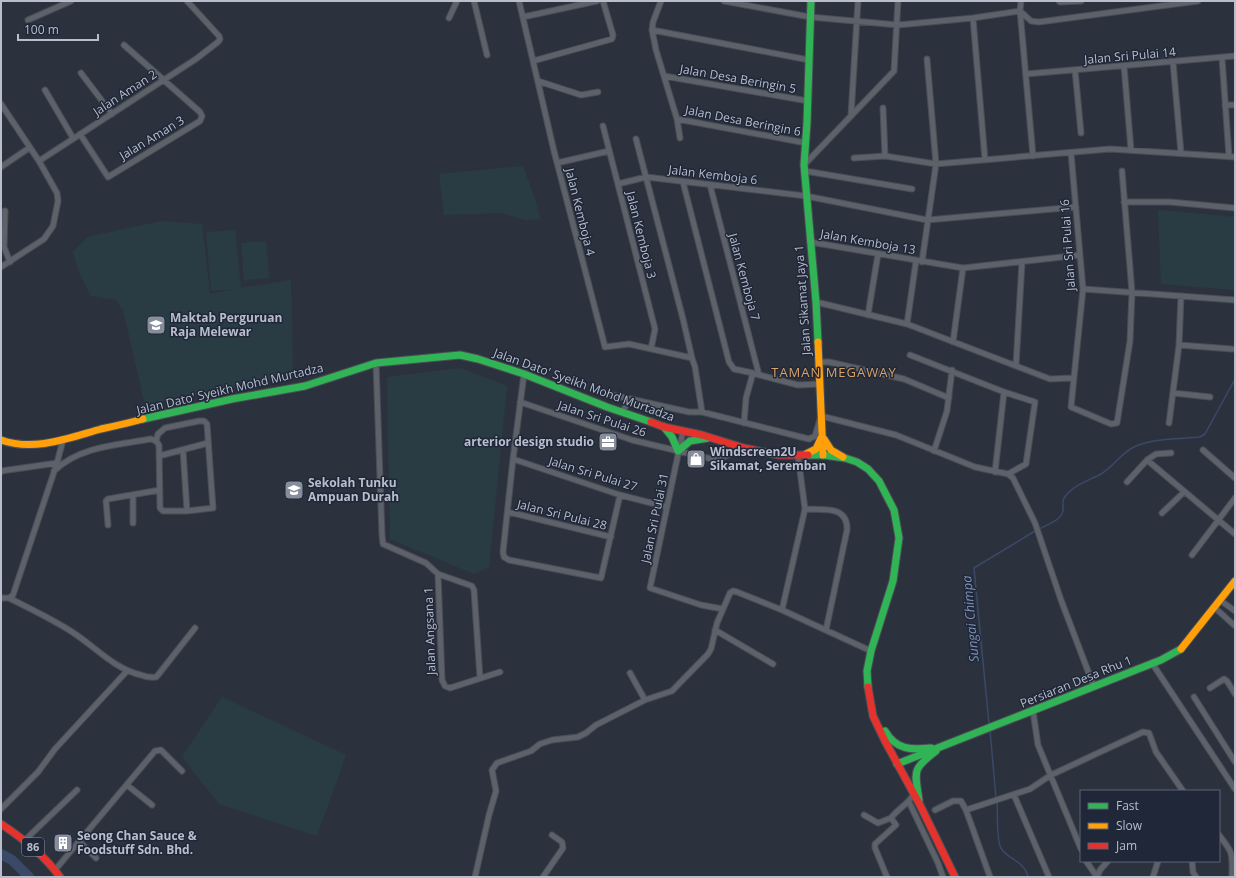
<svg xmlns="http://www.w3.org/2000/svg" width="1236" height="878" viewBox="0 0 1236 878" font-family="'Open Sans',sans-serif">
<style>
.green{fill:#293c43}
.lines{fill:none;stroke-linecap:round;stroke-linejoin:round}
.stream{stroke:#3a4968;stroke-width:1.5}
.river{stroke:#3a4968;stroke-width:10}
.street-casing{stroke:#494d55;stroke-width:7}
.fast-casing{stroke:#494d55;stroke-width:9}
.slow-casing{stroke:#494d55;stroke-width:9}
.jam-casing{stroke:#494d55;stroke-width:9}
.street{stroke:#5d616a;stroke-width:5}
.fast{stroke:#30b455;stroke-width:7}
.slow{stroke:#ff9f0a;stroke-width:7}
.jam{stroke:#e5322d;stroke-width:7}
.labels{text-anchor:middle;stroke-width:3;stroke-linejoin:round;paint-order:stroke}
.shield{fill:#1f2738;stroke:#8a91a0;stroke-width:1}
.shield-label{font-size:11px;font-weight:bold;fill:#b8becc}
.street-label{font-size:12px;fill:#b8becc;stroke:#1f2738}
.poi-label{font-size:12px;font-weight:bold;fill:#b8becc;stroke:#1f2738;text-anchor:start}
.neighbourhood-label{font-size:13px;letter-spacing:1px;fill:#d9a266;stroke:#1f2738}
.water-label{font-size:13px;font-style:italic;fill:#7e90b4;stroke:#1f2738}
</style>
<rect width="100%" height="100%" fill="#2c323d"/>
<path class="green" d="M523,166L536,202L540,219L525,220L501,213L444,215L439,174Z
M1158,210L1235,217V290L1161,284Z
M161,221L202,224L210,294L237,289L211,291L206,232L235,230L241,288L291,280L293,376L145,405L123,310L116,300L91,296L79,272L73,252L87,237Z
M266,241L269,278L244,280L241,243Z
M460,368L507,386L489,567L474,574L390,539L387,377Z
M222,697L346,755L317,836L219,804L182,757Z"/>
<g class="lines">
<path class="stream" d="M1039,529C1045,526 1059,521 1062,514C1066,505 1058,502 1069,492C1078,483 1090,480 1101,474C1113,467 1120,454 1134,447C1151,438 1180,439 1200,437L1205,434L1235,379
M989,724L974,568L1035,531
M990,730L996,798
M997,801C998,812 996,840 1001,848C1008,860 1024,860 1028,877"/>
<path class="river" d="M1,854L12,860L29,877"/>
<g class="street-casing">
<path id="street" d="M474,1L487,55
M519,1L554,151L605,347L629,344L692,358L695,367L702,412
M661,1L653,22L652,30L656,50L677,119L680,138
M724,1L810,17L898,25L973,18L1020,11L1031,21L1039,22L1198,1
M1021,1L1020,11L1033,156
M1059,1L1060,2L1081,1
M523,17L597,1
M449,18L457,1
M973,18L985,160
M28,20L71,1
M652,30L809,60
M1222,58L1229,156
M533,61L612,39L613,35L603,1
M1173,62L1181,153
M1124,66L1131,150
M1075,70L1081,133
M81,73L112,114
M1026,74L1235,56
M664,76L808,101
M538,81L581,95L598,92
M45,90L73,138
M1,104L39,161L57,193L58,201L53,226L44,239L1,267
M1225,105H1235
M883,108L885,156
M851,116L858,1
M677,119L806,143
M603,126L655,329L651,349
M80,134L108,177L200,121L202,116L200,112L124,45
M636,139L683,319L692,358
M1071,153L1083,289L1071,407L1111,424L1117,423L1130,341L1132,292L1122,171
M854,158L885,156L936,164L1110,149L1235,157
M39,161L196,59L218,42L220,39L219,36L187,1
M557,163L609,151
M804,165L894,71L898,1
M1,167L29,148
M805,171L912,189
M683,182L729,362L734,369L753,373L746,398L744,423
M618,184L646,177L806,196L927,220L1076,207
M710,185L759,375
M1124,202H1170L1235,208
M5,211L4,247L10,262
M810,242L963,268L1080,255
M922,262L936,164L927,59
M1083,289L1235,300
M816,302L907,324L1050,379L1073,378
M868,315L878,254
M907,324L916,261
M953,342L963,268
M1179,345L1232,349
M910,355L1004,392L1035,402L1026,464L1008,474
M819,362H829L904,379L949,398
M376,363L382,535L383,544L426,563L438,574L472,586L474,590L480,678
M1016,365L1022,262
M524,374L513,459L503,552L504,557L509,560L601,578L620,495
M756,374L798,385L820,384
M1173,393L1210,397
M608,394L689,412H702L809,439L815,436L821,416L896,435L975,467L1008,474L1013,478L1035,523L1061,600L1094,687
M520,402L632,440L716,460L745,448
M622,412L630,399
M199,421H204L207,424L213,508L187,511H163L160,508L159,445L156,441L158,434L165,428Z
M1169,423L1179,345L1181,296
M683,431L650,588L701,605L723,609
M183,450L187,511
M1203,450L1235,478
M934,451L947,411L952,370
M159,456L208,443
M513,459L620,495L667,507
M1147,460L1235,534
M54,471C80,446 118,445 151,439L156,441
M1,472V471L57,463L63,440
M995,472L1004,392
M1127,482L1147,460L1156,454L1171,453
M133,495V523
M805,509C823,510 848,505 847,530L826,630
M508,512L611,537
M1162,513L1184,492
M108,525L106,501L108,499L160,490
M1192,555L1235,498
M438,574L442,680L445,686L450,688L500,672
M1,598H9L13,595L57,463
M9,598C29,608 50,618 69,630C94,645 112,668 141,675C146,677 150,678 156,677L158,675L195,628
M1220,600L1235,611
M1214,607L1235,626
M782,610L805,509L798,456
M715,630L773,664
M1152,663L1235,789
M630,673L645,700
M1210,688L1224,679L1227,681L1235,694
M1194,697L1235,762
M1033,711L1038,745L1081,849
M127,785L152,805
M1014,795L1049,877
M909,802L938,863L943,877
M1,809L38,772L55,749L127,671
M935,810L953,801H961L966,810L990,877
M966,810L1030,789L1051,775L1143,732L1149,733L1156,752L1183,791
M864,815L878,823L891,818
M1219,835C1234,854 1232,853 1232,877
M25,840L77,790
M80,842L96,858
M1086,861L1097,877
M1192,861L1193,872L1196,877
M55,870L155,751L161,750L182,771
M475,877L489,815L496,791L492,770L497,763L531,751L540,744L552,740L578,737L586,733L596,725L645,700L672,691L708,654L711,649L717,623L730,593L733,591L737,592L782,610L871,651
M543,877L563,848L562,842L552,835
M887,877L875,848V844L896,825L891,818C898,809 908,804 914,794
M1097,877L1100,870L1108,861
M1153,877L1158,861"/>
</g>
<g class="fast-casing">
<path id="fast" d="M811,1L807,123L804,165L816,302L818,342
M143,419L232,399L305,386L376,363L460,355L478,359L524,374L607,407L651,422
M664,427L672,437L678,451L690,441L708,438
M808,455H823L845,458L857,462L868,469L879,481L894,510L899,538L893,581L871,651L867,671L868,687
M885,731C896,750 911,750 931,748
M897,764L1161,660L1181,649
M919,800C915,771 911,770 936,751"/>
</g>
<g class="slow-casing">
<path id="slow" d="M818,342L823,455
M824,439L831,450L843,457
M1,440C34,452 69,438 101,429C115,426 129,423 143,419
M806,454L816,449L821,438
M1181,649L1235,581"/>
</g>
<g class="jam-casing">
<path id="jam" d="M651,422L664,427L702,435L744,448L779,455H808
M868,687L873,716L885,741L920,805L955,877
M1,824C24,839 44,855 60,877"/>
</g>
<use href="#street" class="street"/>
<use href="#fast" class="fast"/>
<use href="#slow" class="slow"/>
<use href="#jam" class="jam"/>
</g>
<defs>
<g id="university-square" transform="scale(1)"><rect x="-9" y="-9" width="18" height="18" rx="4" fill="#878d9a" stroke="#1f2738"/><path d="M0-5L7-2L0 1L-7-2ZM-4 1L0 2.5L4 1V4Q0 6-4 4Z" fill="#fff"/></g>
<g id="office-square" transform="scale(1)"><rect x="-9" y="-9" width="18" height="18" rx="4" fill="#878d9a" stroke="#1f2738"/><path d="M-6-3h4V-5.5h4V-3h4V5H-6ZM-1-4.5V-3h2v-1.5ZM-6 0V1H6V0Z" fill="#fff"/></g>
<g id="shop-square" transform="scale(1)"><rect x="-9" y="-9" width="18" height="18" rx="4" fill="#878d9a" stroke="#1f2738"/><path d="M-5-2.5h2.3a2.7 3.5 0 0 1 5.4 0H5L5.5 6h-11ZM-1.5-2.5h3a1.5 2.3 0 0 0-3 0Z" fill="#fff"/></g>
<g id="school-square" transform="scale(1)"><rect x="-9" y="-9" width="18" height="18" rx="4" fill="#878d9a" stroke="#1f2738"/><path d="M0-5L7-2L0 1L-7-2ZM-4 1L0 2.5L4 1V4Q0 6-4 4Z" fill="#fff"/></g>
<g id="building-square" transform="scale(1)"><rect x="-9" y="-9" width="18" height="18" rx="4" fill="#878d9a" stroke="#1f2738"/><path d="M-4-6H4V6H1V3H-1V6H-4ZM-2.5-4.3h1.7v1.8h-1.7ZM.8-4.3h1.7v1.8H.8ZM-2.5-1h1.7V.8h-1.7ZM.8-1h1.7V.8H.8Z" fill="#fff"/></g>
</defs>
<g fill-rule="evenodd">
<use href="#university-square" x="156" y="325"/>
<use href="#office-square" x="608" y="442"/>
<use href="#shop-square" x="696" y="459"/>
<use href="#school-square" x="294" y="490"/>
<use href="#building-square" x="63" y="843"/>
</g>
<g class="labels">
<rect class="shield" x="22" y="838" width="22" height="18" rx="3"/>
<g class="shield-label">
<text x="33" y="851">86</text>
</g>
<g class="street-label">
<text transform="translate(1130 56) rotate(-5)" y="4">Jalan Sri Pulai 14</text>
<text transform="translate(738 79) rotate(10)" y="4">Jalan Desa Beringin 5</text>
<text transform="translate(125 93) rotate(-33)" y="4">Jalan Aman 2</text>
<text transform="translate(743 121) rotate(11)" y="4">Jalan Desa Beringin 6</text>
<text transform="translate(152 138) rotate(-31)" y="4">Jalan Aman 3</text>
<text transform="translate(713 175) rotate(7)" y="4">Jalan Kemboja 6</text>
<text transform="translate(580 212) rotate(76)" y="4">Jalan Kemboja 4</text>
<text transform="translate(641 235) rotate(76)" y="4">Jalan Kemboja 3</text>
<text transform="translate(868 242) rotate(10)" y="4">Jalan Kemboja 13</text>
<text transform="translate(1068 245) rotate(-94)" y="4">Jalan Sri Pulai 16</text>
<text transform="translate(744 277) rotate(75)" y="4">Jalan Kemboja 7</text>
<text transform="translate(803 300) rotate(-94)" y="4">Jalan Sikamat Jaya 1</text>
<text transform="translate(584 385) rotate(20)" y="4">Jalan Dato' Syeikh Mohd Murtadza</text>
<text transform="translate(230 389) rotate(-13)" y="4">Jalan Dato' Syeikh Mohd Murtadza</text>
<text transform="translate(602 419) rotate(18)" y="4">Jalan Sri Pulai 26</text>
<text transform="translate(593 474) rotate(17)" y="4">Jalan Sri Pulai 27</text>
<text transform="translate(562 515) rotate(14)" y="4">Jalan Sri Pulai 28</text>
<text transform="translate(655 518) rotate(-78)" y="4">Jalan Sri Pulai 31</text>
<text transform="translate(430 631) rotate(-92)" y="4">Jalan Angsana 1</text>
<text transform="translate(1076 682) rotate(-22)" y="4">Persiaran Desa Rhu 1</text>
</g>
<g class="poi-label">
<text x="170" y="322">Maktab Perguruan<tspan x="170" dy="14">Raja Melewar</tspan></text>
<text x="594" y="446" text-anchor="end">arterior design studio</text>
<text x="710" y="456">Windscreen2U<tspan x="710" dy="14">Sikamat, Seremban</tspan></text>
<text x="308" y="487">Sekolah Tunku<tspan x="308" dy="14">Ampuan Durah</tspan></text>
<text x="77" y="840">Seong Chan Sauce &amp;<tspan x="77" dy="14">Foodstuff Sdn. Bhd.</tspan></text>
</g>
<g class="neighbourhood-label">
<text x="834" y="377">TAMAN MEGAWAY</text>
</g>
<g class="water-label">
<text transform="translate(970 619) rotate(-95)" y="5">Sungai Chimpa</text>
</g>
</g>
<rect width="1236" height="878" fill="none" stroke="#b8becc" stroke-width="4"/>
<rect x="1080" y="790" width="140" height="72" fill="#1f2738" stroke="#5c6373"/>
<rect x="1088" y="803" width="20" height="6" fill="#30b455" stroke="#5c6373"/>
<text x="1116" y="810" font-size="12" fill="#b8becc">Fast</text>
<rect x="1088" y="823" width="20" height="6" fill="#ff9f0a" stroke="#5c6373"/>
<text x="1116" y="830" font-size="12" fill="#b8becc">Slow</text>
<rect x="1088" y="843" width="20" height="6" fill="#e5322d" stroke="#5c6373"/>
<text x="1116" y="850" font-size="12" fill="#b8becc">Jam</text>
<path d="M18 34v6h80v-6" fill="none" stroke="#b8becc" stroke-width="2"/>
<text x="24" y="34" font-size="12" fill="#b8becc" stroke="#1f2738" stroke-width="3" paint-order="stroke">100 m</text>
</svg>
